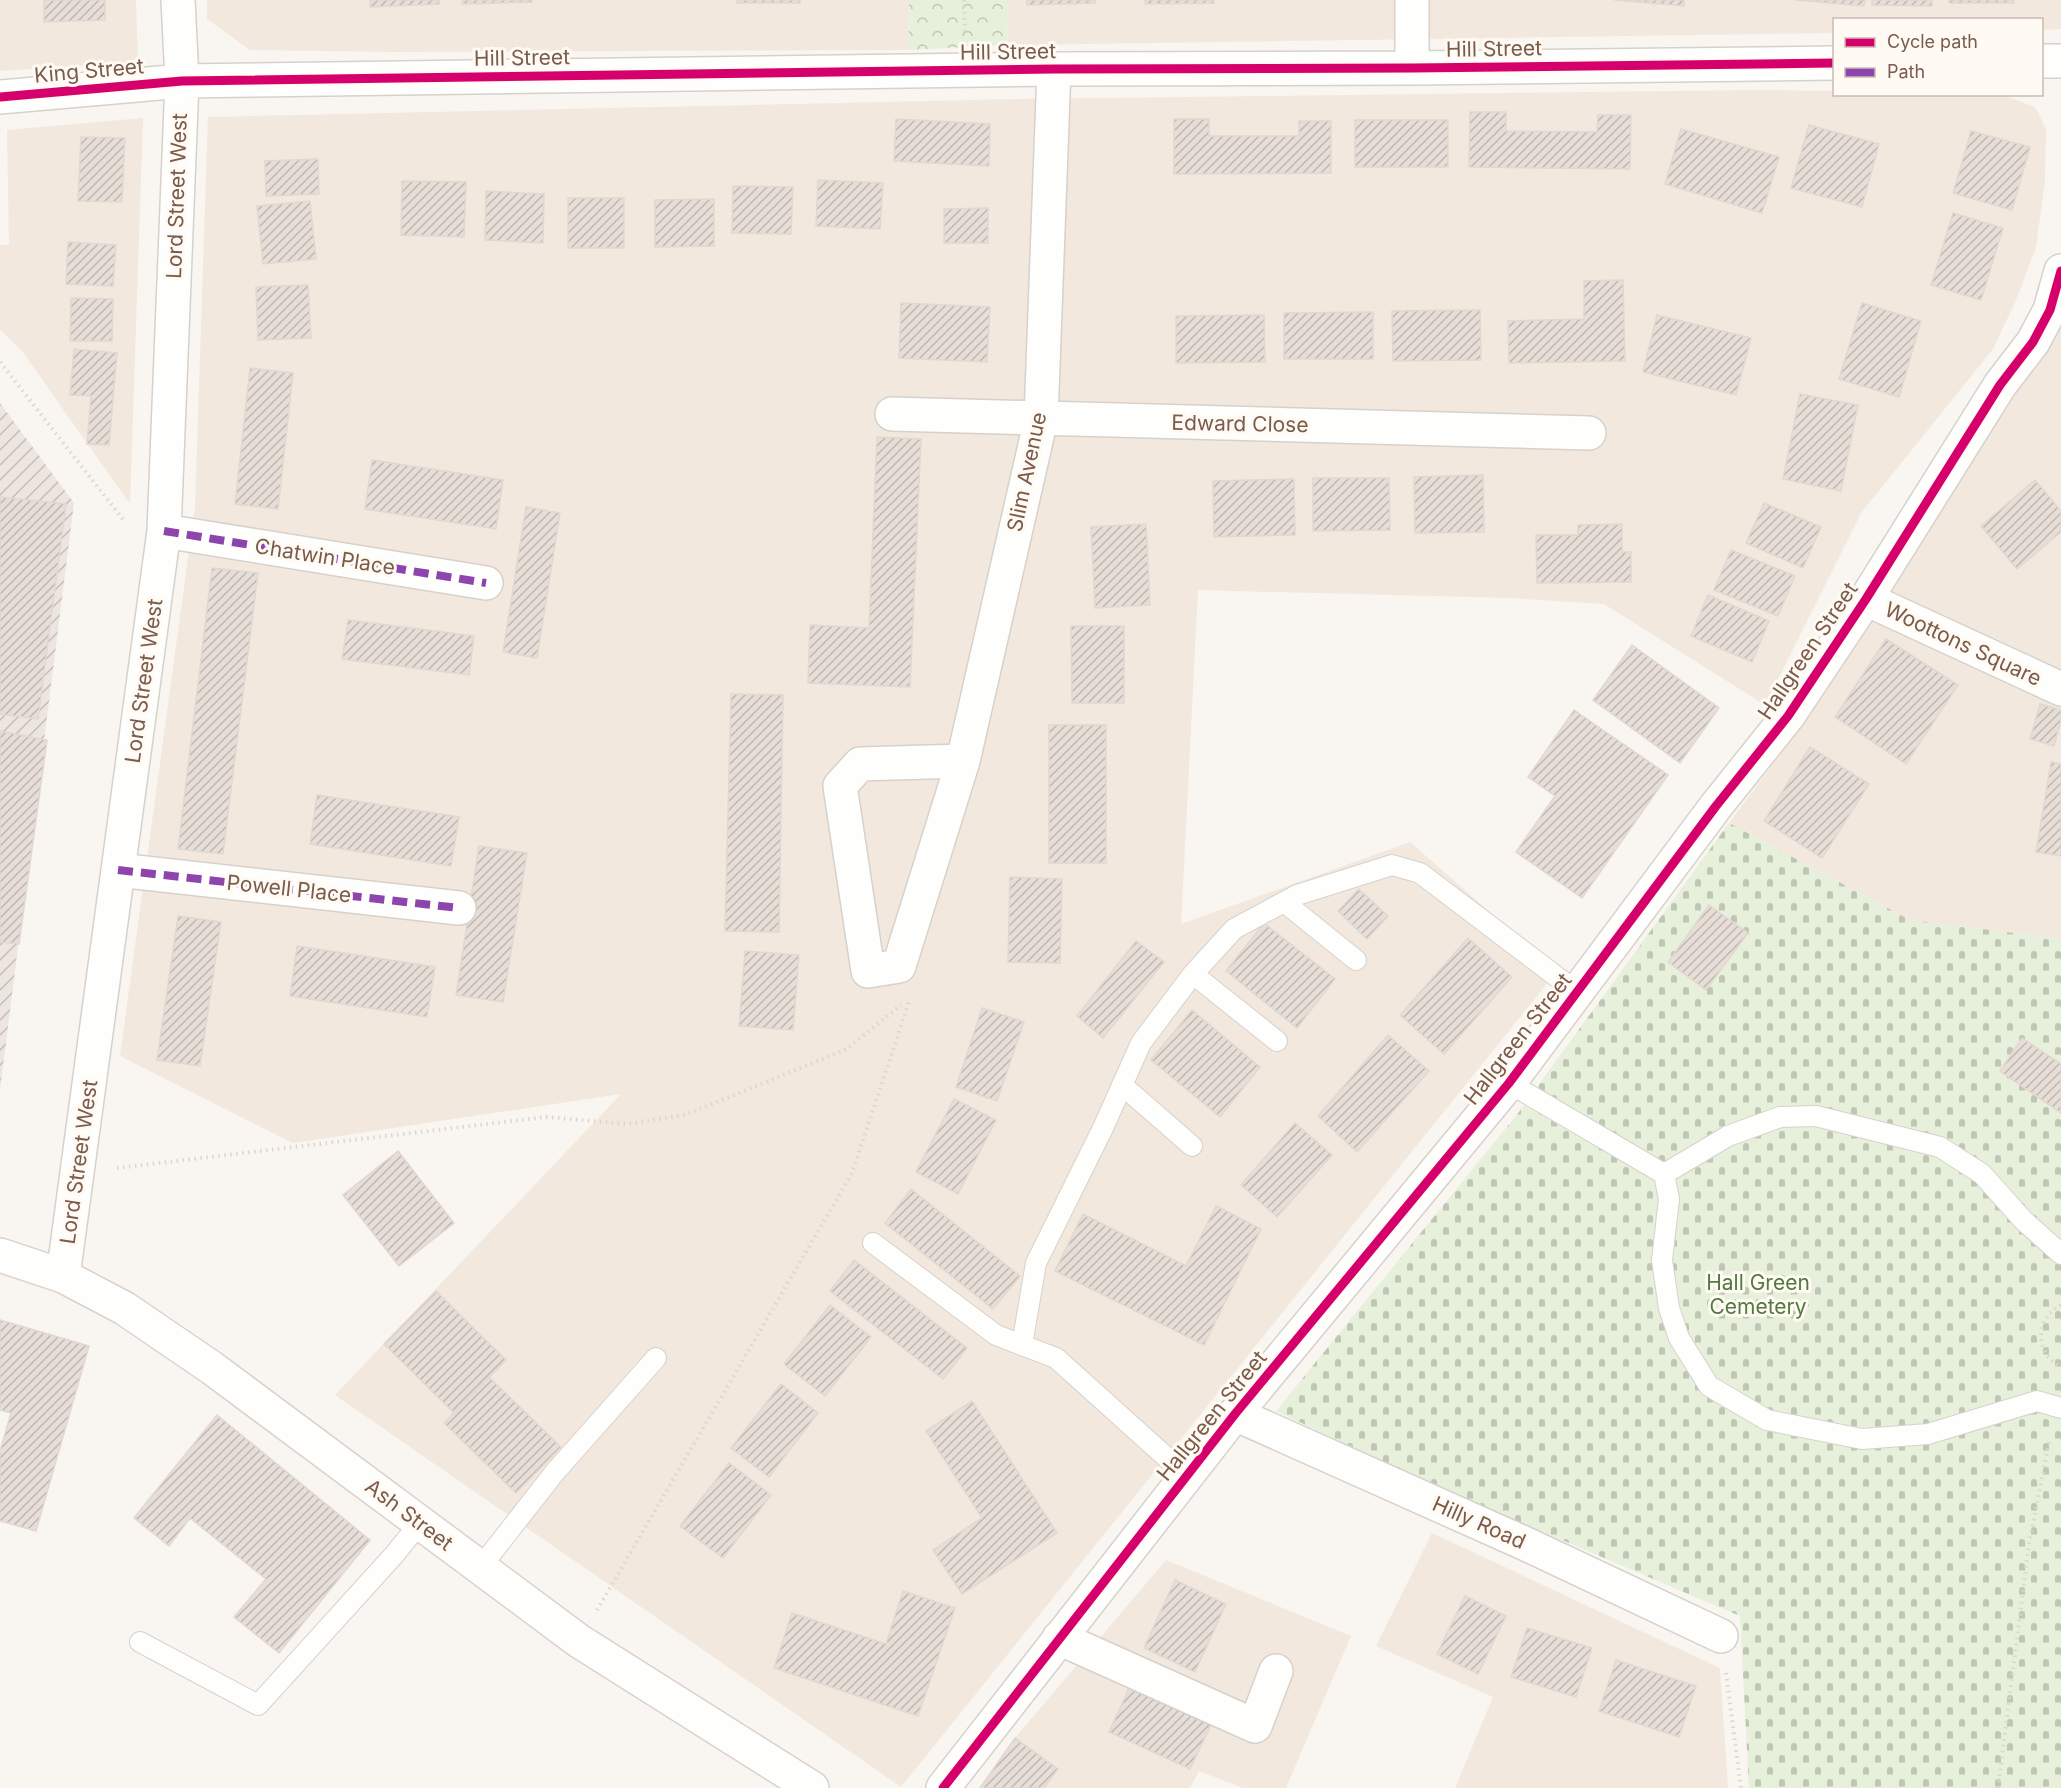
<svg xmlns="http://www.w3.org/2000/svg" width="2061" height="1788" viewBox="0 0 2061 1788" font-family="Inter,sans-serif">
<style>
.residential{fill:#f2e8de}
.industrial{fill:url(#industrial-furrows)}
.cemetery{fill:url(#cemetery-stones)}
.park{fill:url(#park-crowns)}
.building{fill:url(#building-hatch);stroke:#e2d8d2;stroke-width:1.5}
.lines{fill:none;stroke-linecap:round;stroke-linejoin:round}
.service-casing{stroke:#d7d1cb;stroke-width:22}
.minor-casing{stroke:#d7d1cb;stroke-width:36}
.tertiary-casing{stroke:#d7d1cb;stroke-width:36}
.secondary-casing{stroke:#d9d2cb;stroke-width:36}
.path{stroke:#dcd5d0;stroke-width:4;stroke-dasharray:1.5 4.5;stroke-linecap:butt}
.service{stroke:#fefefd;stroke-width:20}
.minor{stroke:#fefefd;stroke-width:33}
.tertiary{stroke:#fefefd;stroke-width:33}
.secondary{stroke:#fefefd;stroke-width:33}
.quiet{stroke:#8e44ad;stroke-width:8;stroke-dasharray:15 8;stroke-linecap:butt}
.cycleway-casing{stroke:#fffaf3;stroke-width:13}
.cycleway{stroke:#d6006c;stroke-width:9}
.labels{text-anchor:middle;stroke-width:6;stroke-linejoin:round;paint-order:stroke}
.street-label{font-size:21px;fill:#7a5c4d;stroke:#fffaf3}
.park-label{font-size:21px;fill:#537a41;stroke:#fffaf3}
</style>
<defs>
<pattern id="industrial-furrows" width="10" height="10" patternUnits="userSpaceOnUse" patternTransform="scale(1.5)"><rect width="10" height="10" fill="#ede5e0"/><path d="M-1 1l2-2M0 10L10 0M9 11l2-2" fill="none" stroke="#c5bdb8"/></pattern>
<pattern id="cemetery-stones" width="16" height="16" patternUnits="userSpaceOnUse" patternTransform="scale(1.5)"><rect width="16" height="16" fill="#e7f0db"/><path d="M2 7V4a2 2 0 0 1 4 0v3zM10 15v-3a2 2 0 0 1 4 0v3z" fill="#c0c6b4"/></pattern>
<pattern id="park-crowns" width="20" height="18" patternUnits="userSpaceOnUse" patternTransform="scale(1.5)"><rect width="20" height="18" fill="#e7f0db"/><path d="M2 6a3 3 0 1 1 6 0M12 15a3 3 0 1 1 6 0" fill="none" stroke="#c0c6b4"/></pattern>
<pattern id="building-hatch" width="6" height="6" patternUnits="userSpaceOnUse" patternTransform="scale(1.5)"><rect width="6" height="6" fill="#e6ded7"/><path d="M-1 1l2-2M0 6l6-6M5 7l2-2" fill="none" stroke="#bfb7b1"/></pattern>
</defs>
<rect width="100%" height="100%" fill="#f9f5f0"/>
<path class="residential" d="M0,0H136L138,62L0,71Z
M207,0H909L908,50L393,52L250,50L207,19Z
M1007,0H2061V29L2042,30V20H1834V33L1008,45Z
M1759,90L1834,91V94L2003,95L2035,107L2046,129L2045,181L2036,247L2017,298L1993,349L1861,513L1765,705L1604,604L1510,598L1198,590L1181,924L1410,842L1557,971L901,1787L335,1395L621,1094L293,1143L120,1056L195,507L208,117L1019,99Z
M143,118L130,504L22,351L0,330V245H9L7,130Z
M2061,326V939L1910,920L1729,823L1785,748L1941,503Z
M1432,1533L1720,1668L1728,1788H1455L1493,1697L1376,1646Z
M1166,1560L1351,1636L1286,1788H1243L1199,1771L1190,1788H979L1015,1738Z"/>
<path class="industrial" d="M0,403L74,503L0,1090Z"/>
<path class="cemetery" d="M1729,823L1910,920L2061,939V1788H1749L1740,1616L1433,1485L1276,1411L1519,1112Z"/>
<path class="park" d="M909,0H1007L1008,45L908,50Z"/>
<path class="building" d="M44,0H105V20L44,22Z
M370,0H439V4L370,7Z
M462,0H532V2L462,4Z
M737,0H800V3H737Z
M1027,0H1095V3L1027,5Z
M1145,0H1214V3L1145,4Z
M1614,0H1684V6Z
M1795,0H1865L1864,6Z
M1872,0H1932V6L1872,5Z
M1949,0H2014V3H1949Z
M1470,112H1506V131L1597,132L1598,115H1631L1630,169L1469,167Z
M896,119L990,124L989,166L894,161Z
M1174,119H1209V136H1299V121H1331V173L1174,174Z
M1355,120H1448V167H1355Z
M1809,125L1879,144L1862,207L1791,188Z
M1681,129L1779,157L1762,213L1665,184Z
M1971,131L2030,147L2012,210L1953,193Z
M81,137L125,138L122,202L78,201Z
M318,159L319,194L266,196L265,161Z
M818,180L883,183L880,229L816,226Z
M402,181L466,182L464,237L401,235Z
M733,186L793,187L791,234L732,233Z
M486,191L544,194L543,243L485,240Z
M568,198H624V248H568Z
M714,199V246L655,247V200Z
M310,201L316,259L263,264L257,206Z
M988,208V243H944V209Z
M1953,213L2003,228L1981,300L1931,285Z
M68,242L116,245L113,286L66,284Z
M1623,280L1625,361L1509,363L1508,321L1584,319V281Z
M308,285L311,338L258,340L256,287Z
M71,298L113,299L112,341H70Z
M901,303L990,307L987,362L899,358Z
M1862,303L1921,321L1899,397L1839,379Z
M1480,310L1481,360L1393,361L1392,311Z
M1373,312V359H1284V313Z
M1264,315L1265,362L1176,363V316Z
M1657,315L1751,338L1736,395L1643,372Z
M74,349L117,353L109,445L87,444L91,396L70,395Z
M250,368L293,373L278,509L235,504Z
M1800,394L1858,405L1841,491L1783,479Z
M877,437L921,439L910,687L808,683L810,625L869,628Z
M372,460L503,480L496,529L365,509Z
M1483,475L1484,532L1415,533L1414,477Z
M1313,478H1389L1390,530L1313,531Z
M1294,479L1295,535L1214,537L1213,481Z
M2035,480L2061,511V532L2017,569L1981,526Z
M0,497L66,504L38,719L0,714Z
M1764,503L1821,527L1803,568L1746,543Z
M526,507L560,513L537,658L503,652Z
M1146,524L1150,605L1095,608L1091,527Z
M1622,524V552H1631V582L1537,583L1536,535H1578V525Z
M1731,550L1795,576L1778,616L1714,590Z
M212,568L258,573L223,854L178,849Z
M1708,595L1769,621L1752,662L1691,636Z
M348,620L474,636L469,675L342,659Z
M1071,626H1124V703H1072Z
M1886,639L1958,685L1906,764L1835,717Z
M1632,645L1719,708L1680,763L1593,700Z
M731,694L783,695L779,932L725,931Z
M2040,704L2061,710V720L2054,746L2030,739Z
M1574,710L1668,775L1582,898L1516,852L1555,796L1528,777Z
M1049,725H1106V863H1049Z
M0,731L47,740L19,944L0,942Z
M1810,747L1869,784L1822,858L1764,821Z
M2051,762L2061,764V856L2036,852Z
M317,795L459,817L451,866L310,844Z
M479,846L527,853L503,1002L456,995Z
M1010,877L1062,879L1060,963L1008,962Z
M1359,889L1388,916L1367,939L1338,911Z
M1709,905L1748,933L1706,990L1668,962Z
M178,916L221,922L200,1066L157,1060Z
M1264,923L1335,979L1297,1028L1226,971Z
M1468,938L1512,977L1444,1054L1400,1015Z
M1136,941L1164,962L1103,1038L1077,1016Z
M297,946L435,967L427,1017L290,996Z
M745,951L799,955L793,1030L739,1026Z
M982,1008L1024,1022L997,1101L956,1087Z
M1192,1010L1260,1067L1220,1117L1151,1060Z
M1388,1035L1429,1071L1357,1152L1318,1116Z
M2022,1038L2061,1064V1113L2000,1071Z
M954,1099L996,1120L958,1194L916,1172Z
M1295,1123L1332,1155L1277,1217L1241,1185Z
M398,1151L454,1223L399,1266L343,1195Z
M911,1189L1020,1276L993,1309L885,1223Z
M1216,1206L1261,1229L1204,1345L1055,1271L1083,1214L1186,1266Z
M854,1260L967,1348L943,1379L830,1291Z
M436,1291L506,1360L454,1413L384,1344Z
M830,1305L871,1337L825,1396L784,1364Z
M0,1320L89,1346L36,1531L0,1521V1451L11,1413L0,1410Z
M489,1377L561,1447L516,1493L444,1423Z
M781,1384L818,1413L769,1477L731,1448Z
M972,1401L1057,1533L962,1594L933,1550L982,1518L926,1431Z
M217,1415L370,1540L279,1653L234,1617L266,1579L190,1518L169,1546L134,1518Z
M729,1463L771,1495L723,1558L680,1526Z
M1175,1580L1226,1604L1195,1672L1144,1648Z
M903,1591L955,1608L918,1716L774,1668L792,1613L886,1644Z
M1465,1596L1506,1616L1478,1674L1437,1654Z
M1527,1628L1592,1648L1576,1697L1511,1677Z
M1616,1660L1696,1686L1679,1737L1599,1711Z
M1133,1680L1214,1718L1190,1769L1109,1732Z
M1015,1738L1058,1769L1044,1788H980Z"/>
<g class="lines">
<g class="service-casing">
<path id="service" d="M1284,902L1356,960
M1193,974L1277,1041
M1509,1083L1664,1174L1669,1199L1662,1260L1669,1308L1679,1338L1709,1386L1767,1420L1862,1439L1928,1434L2037,1401L2061,1408
M1122,1085L1192,1146
M1664,1174L1728,1136L1780,1117L1816,1116L1940,1147L1982,1174L2024,1221L2061,1254
M873,1243L996,1335L1056,1358L1186,1475
M1022,1345L1036,1263L1103,1128L1141,1043L1193,974L1234,929L1297,895L1392,865L1420,873L1577,992
M480,1568L555,1472L656,1358
M140,1642L258,1705L394,1555L420,1523"/>
</g>
<g class="minor-casing">
<path id="minor" d="M2042,61H2061
M1412,68V0
M0,97L182,81L1054,69L1412,68L1834,63
M892,414L1589,433
M164,531L486,583
M1866,599L2061,689
M963,761L860,764L840,786L868,971L899,966L963,761L1041,419L1054,69
M118,870L459,908
M63,1276L164,531L182,81L178,0
M1235,1414L1526,1544L1721,1636
M1059,1638L1255,1726L1276,1671"/>
</g>
<g class="tertiary-casing">
<path id="tertiary" d="M943,1788L1235,1414L1509,1083L1716,806L1788,716L1866,599L2000,385L2033,342L2050,310L2061,271"/>
</g>
<g class="secondary-casing">
<path id="secondary" d="M0,1255L63,1276L124,1308L212,1368L579,1641L812,1788"/>
</g>
<path class="path" d="M964,0L965,32
M0,362L125,522
M117,1168L546,1117L627,1124L685,1115L847,1049L901,1005
M2061,1305C2034,1319 2035,1354 2061,1367
M597,1610L852,1173L909,1002
M1726,1673L1741,1788
M1998,1788L2029,1544L2050,1438"/>
<use href="#service" class="service"/>
<use href="#minor" class="minor"/>
<use href="#tertiary" class="tertiary"/>
<use href="#secondary" class="secondary"/>
<path class="quiet" d="M164,531L486,583
M118,870L459,908"/>
<g class="cycleway-casing">
<path id="cycleway" d="M0,97L182,81L1054,69L1412,68L1834,63
M943,1788L1235,1414L1509,1083L1716,806L1788,716L1866,599L2000,385L2033,342L2050,310L2061,271"/>
</g>
<use href="#cycleway" class="cycleway"/>
</g>
<g class="labels">
<g class="street-label">
<text transform="translate(1494 49) rotate(-1)" y="7">Hill Street</text>
<text transform="translate(1008 52) rotate(-1)" y="7">Hill Street</text>
<text transform="translate(522 58) rotate(-1)" y="7">Hill Street</text>
<text transform="translate(89 71) rotate(-5)" y="7">King Street</text>
<text transform="translate(177 196) rotate(-88)" y="7">Lord Street West</text>
<text transform="translate(1240 424) rotate(1)" y="7">Edward Close</text>
<text transform="translate(1027 472) rotate(-78)" y="7">Slim Avenue</text>
<text transform="translate(325 557) rotate(9)" y="7">Chatwin Place</text>
<text transform="translate(1963 644) rotate(25)" y="7">Woottons Square</text>
<text transform="translate(1808 651) rotate(-56)" y="7">Hallgreen Street</text>
<text transform="translate(144 681) rotate(-82)" y="7">Lord Street West</text>
<text transform="translate(289 889) rotate(6)" y="7">Powell Place</text>
<text transform="translate(1518 1039) rotate(-52)" y="7">Hallgreen Street</text>
<text transform="translate(79 1162) rotate(-82)" y="7">Lord Street West</text>
<text transform="translate(1212 1416) rotate(-51)" y="7">Hallgreen Street</text>
<text transform="translate(409 1515) rotate(37)" y="7">Ash Street</text>
<text transform="translate(1479 1523) rotate(24)" y="7">Hilly Road</text>
</g>
<g class="park-label">
<text x="1758" y="1290">Hall Green<tspan x="1758" dy="24">Cemetery</tspan></text>
</g>
</g>
<rect x="1833" y="18" width="210" height="78" fill="#fffaf3" stroke="#cabbb1" stroke-width="1.5"/>
<rect x="1845" y="38" width="30" height="9" fill="#d6006c" stroke="#cabbb1" stroke-width="1.5"/>
<text x="1887" y="48" font-size="18" fill="#7a5c4d">Cycle path</text>
<rect x="1845" y="68" width="30" height="9" fill="#8e44ad" stroke="#cabbb1" stroke-width="1.5"/>
<text x="1887" y="78" font-size="18" fill="#7a5c4d">Path</text>
</svg>
